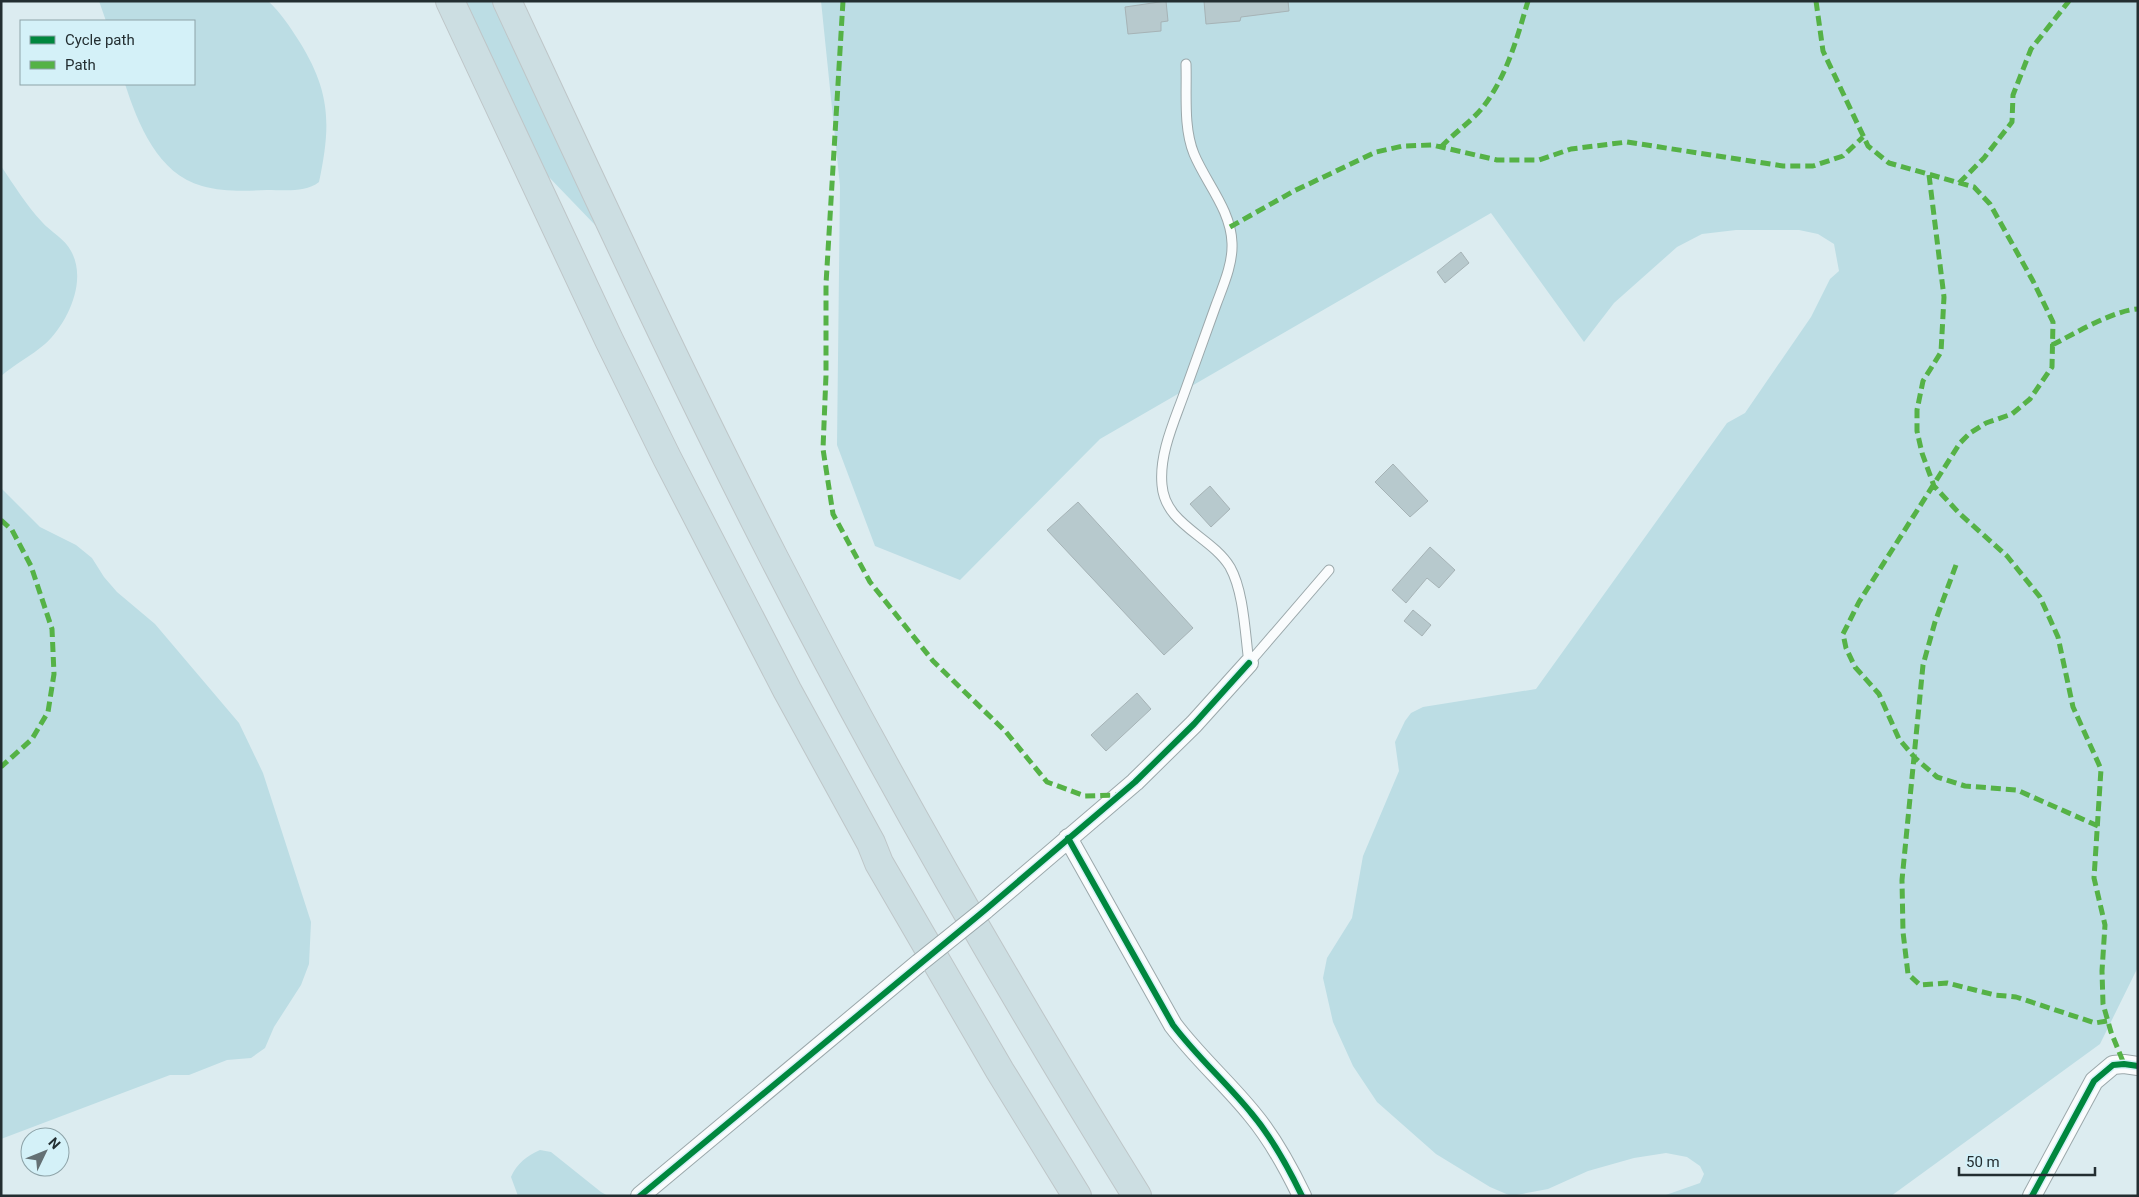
<svg xmlns="http://www.w3.org/2000/svg" width="2139" height="1197" viewBox="0 0 2139 1197" font-family="Roboto,sans-serif">
<style>
.green{fill:#bcdde4}
.building{fill:#b7c9cd;stroke:#a6b3b6}
.lines{fill:none;stroke-linecap:round;stroke-linejoin:round}
.lane-casing{stroke:#9ba8ab;stroke-width:11}
.street-casing{stroke:#9ba8ab;stroke-width:20}
.highway-casing{stroke:#bec6c8;stroke-width:30}
.lane{stroke:#fafcfd;stroke-width:9}
.street{stroke:#fafcfd;stroke-width:18}
.highway{stroke:#ccdee2;stroke-width:28}
.street-bridge-casing{stroke:#9ba8ab;stroke-width:20;stroke-linecap:butt}
.street-bridge{stroke:#fafcfd;stroke-width:18}
.quiet{stroke:#55b246;stroke-width:5;stroke-dasharray:10 5;stroke-linecap:butt}
.cycleway-casing{stroke:#d4f1f8;stroke-width:9}
.cycleway{stroke:#00873e;stroke-width:6}
</style>
<rect width="100%" height="100%" fill="#dcecf0"/>
<path class="green" d="M99,1H268C281,13 290,27 299,41C331,92 331,125 319,182C305,193 284,190 267,190C246,191 223,192 202,186C158,174 138,124 125,84H194V21H106Z
M464,1H492L597,227L545,173Z
M821,1H2138V967L2100,1044L1891,1196H1663L1700,1183L1704,1174L1700,1166L1687,1157L1666,1153L1634,1158L1588,1171L1548,1189L1511,1196L1490,1187L1436,1154L1377,1102L1353,1066L1333,1022L1323,978L1327,958L1352,918L1363,856L1399,771L1395,742L1405,721L1411,713L1423,707L1536,689L1727,423L1745,413L1811,317L1830,279L1839,271L1834,244L1818,234L1799,230H1736L1702,234L1677,247L1614,303L1584,342L1491,213L1100,439L960,580L875,546L837,445L840,186Z
M1,166C14,185 26,205 42,222C51,232 65,239 71,251C88,281 67,324 45,344C31,356 15,364 1,376Z
M1,488L40,527L76,545L92,558L104,577L117,592L155,624L239,723L263,773L311,922L309,964L301,985L274,1027L265,1048L251,1058L227,1060L189,1075H170L1,1139Z
M540,1150L551,1152L601,1192L608,1196H518L511,1177C517,1163 527,1156 540,1150Z"/>
<path class="building" d="M1166,1L1168,21L1161,22V31L1128,34L1125,7Z
M1204,1H1288L1289,11L1241,17L1240,21L1206,24Z
M1461,252L1469,263L1445,283L1437,272Z
M1393,464L1428,501L1410,517L1375,482Z
M1210,486L1230,509L1211,527L1190,504Z
M1078,502L1193,628L1164,655L1047,530Z
M1430,547L1455,570L1439,588L1427,578L1406,603L1392,590Z
M1413,610L1431,625L1422,636L1404,621Z
M1137,693L1151,709L1106,751L1091,735Z"/>
<g class="lines">
<g class="lane-casing">
<path id="lane" d="M1186,64C1187,93 1183,127 1194,154C1206,183 1231,210 1232,243C1233,264 1223,286 1216,305C1205,335 1195,364 1184,394C1174,422 1159,454 1162,485C1165,525 1211,536 1230,567C1244,592 1245,634 1249,663
M1249,663L1329,570"/>
</g>
<g class="street-casing">
<path id="street" d="M1068,838L1173,1025C1197,1057 1227,1083 1252,1114C1273,1139 1288,1167 1302,1196
M985,910L1135,782L1194,724L1249,663
M640,1196L919,963
M2032,1196L2094,1081L2113,1065L2124,1064L2138,1066"/>
</g>
<g class="highway-casing">
<path id="highway" d="M450,1L609,340L667,458L787,690L871,843L879,863L1000,1071L1077,1196
M507,1C594,188 680,375 774,558C886,776 1008,988 1137,1196"/>
</g>
<use href="#lane" class="lane"/>
<use href="#street" class="street"/>
<use href="#highway" class="highway"/>
<g class="street-bridge-casing">
<path id="street-bridge" d="M919,963L985,910"/>
</g>
<use href="#street-bridge" class="street-bridge"/>
<path class="quiet" d="M843,1L826,284V375L823,449L833,514L870,582L933,661L1006,732L1047,782L1085,796L1119,795
M1816,1L1823,51L1868,146L1889,163L1974,187L1990,204L2033,281L2053,322L2052,367L2030,399L2012,414L1986,423L1970,433L1960,443L1859,602L1843,634L1846,648L1855,667L1879,694L1899,739L1915,758L1937,777L1965,786L2017,790L2098,826
M1441,147C1454,133 1471,122 1483,107C1507,76 1517,38 1528,1
M1929,175L1944,297L1941,352L1923,381L1917,410V431L1922,453L1934,486L1959,513L2007,556L2040,597L2058,637L2073,707L2101,769L2094,878L2105,925L2102,971L2103,1004L2111,1032L2124,1064
M1959,183L1984,158L2012,122L2013,95L2031,49L2069,1
M1230,227L1294,191L1376,152L1403,146L1432,145L1497,160H1539L1571,149L1627,142L1783,166H1813L1843,156L1863,137
M2052,345C2074,334 2114,310 2138,309
M1,520L12,530L31,566L52,629L54,674L48,712L32,739L1,767
M1956,565L1935,622L1923,665L1902,880L1903,932L1908,974L1920,985L1947,983L1995,995L2016,997L2095,1023L2107,1021"/>
<g class="cycleway-casing">
<path id="cycleway" d="M1068,838L1173,1025C1197,1057 1227,1083 1252,1114C1273,1139 1288,1167 1302,1196
M640,1196L985,910L1135,782L1194,724L1249,663
M2032,1196L2094,1081L2113,1065L2124,1064L2138,1066"/>
</g>
<use href="#cycleway" class="cycleway"/>
</g>
<rect width="2139" height="1197" fill="none" stroke="#232e31" stroke-width="5"/>
<rect x="20" y="20" width="175" height="65" fill="#d4f1f8" stroke="#8da3a8"/>
<rect x="30" y="36" width="25" height="8" fill="#00873e" stroke="#8da3a8"/>
<text x="65" y="45" font-size="15" fill="#232e31">Cycle path</text>
<rect x="30" y="61" width="25" height="8" fill="#55b246" stroke="#8da3a8"/>
<text x="65" y="70" font-size="15" fill="#232e31">Path</text>
<g transform="translate(45 1152) rotate(47)"><circle r="24" fill="#d4f1f8" stroke="#8da3a8"/>
<path d="M0-4L9 19L0 12L-9 19Z" fill="#647074"/>
<text y="-8" font-size="14" font-weight="bold" text-anchor="middle" fill="#232e31">N</text>
</g>
<path d="M1959 1167v8h136v-8" fill="none" stroke="#232e31" stroke-width="2.5"/>
<text x="1966" y="1167" font-size="15" fill="#232e31" stroke="#d4f1f8" stroke-width="4" paint-order="stroke">50 m</text>
</svg>
